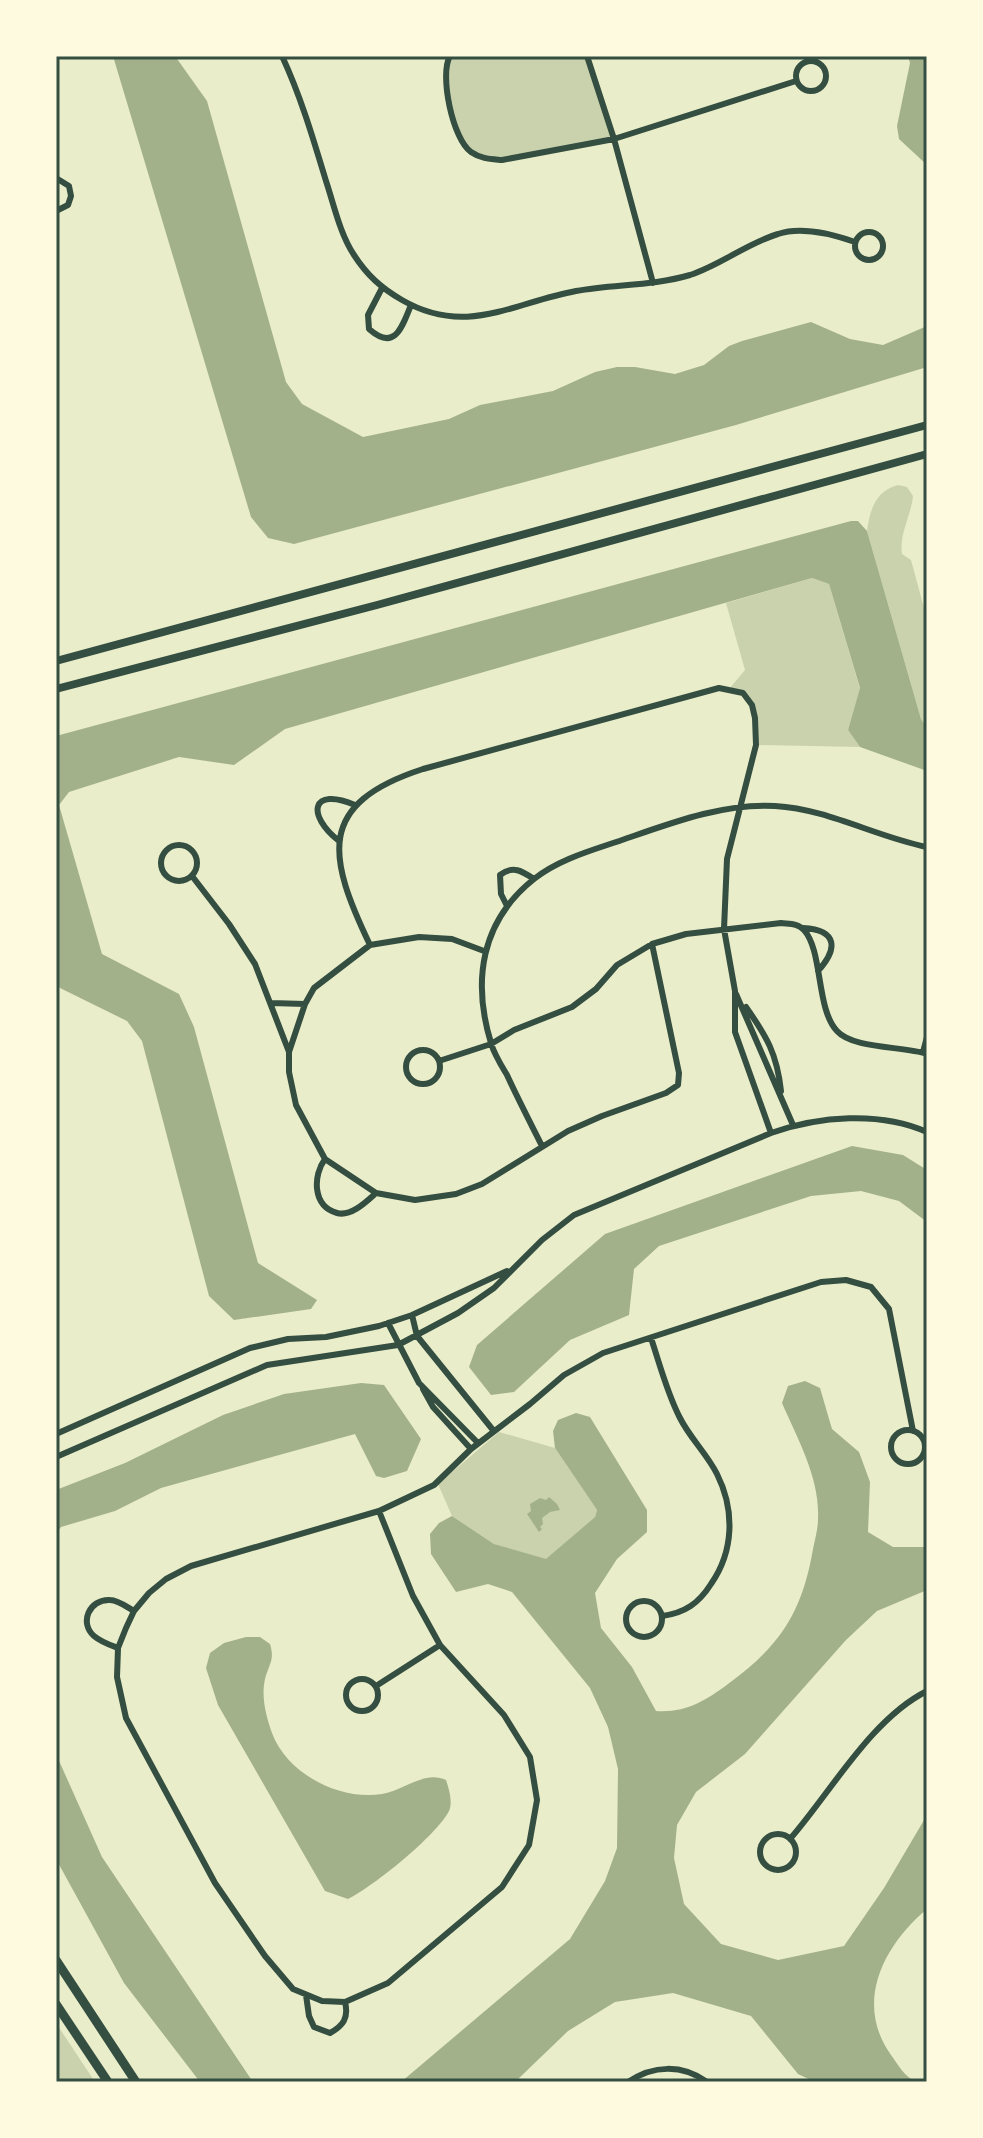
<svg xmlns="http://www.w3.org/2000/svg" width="983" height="2138" viewBox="0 0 983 2138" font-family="Rubik,sans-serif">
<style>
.green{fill:#cad2ad}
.water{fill:#a3b18a}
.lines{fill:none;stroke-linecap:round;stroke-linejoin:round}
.minor{stroke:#344e41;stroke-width:6}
.tertiary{stroke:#344e41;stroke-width:8}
.secondary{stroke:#344e41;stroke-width:9}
.neatline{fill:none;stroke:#344e41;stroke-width:3}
</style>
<rect width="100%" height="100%" fill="#e9edc9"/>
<path class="green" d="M450,56H587L614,139L502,160C497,159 488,160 483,158C446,143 448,89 450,56Z
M898,485L907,487L913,496C911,516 899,534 902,554L911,560L927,619V728L921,719L867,531C870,510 875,491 898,485Z
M812,578L829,584L860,689L848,730L860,747L756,745C753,719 757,699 730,688L745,670L726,603Z
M499,1432L555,1448L597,1510L595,1517L546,1560L494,1544L452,1516L438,1484Z
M56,2023L95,2082H56Z"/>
<path class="water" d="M113,56H175L207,101L286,382L302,404L363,437L449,419L480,405L553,391L595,372L617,367H635L675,374L704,365L729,346L742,341L811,322L850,339L883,345L927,326V367L736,425L294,544L268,538L251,517Z
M908,56H927V165L899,139L897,126L910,63Z
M851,521H858L867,531L921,719L927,728V771L860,747L848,730L860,688L829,584L812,578L285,729L234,765L179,757L69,792L59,805L102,954L179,994L194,1027L258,1263L317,1300L311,1309L234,1320L209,1296L142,1041L127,1021L60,988L56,982V736Z
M852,1146L903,1155L927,1170V1222L899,1201L861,1191L811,1196L659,1246L634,1269L629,1315L570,1340L514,1392L491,1395L469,1367L477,1345L605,1234Z
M805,1381L820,1388L832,1429L859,1452L870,1482L868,1532L893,1547H927V1590L877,1611L846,1640L745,1754L696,1792L677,1825L674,1858L684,1904L721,1944L778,1960L844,1946L884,1888L927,1815V1909C883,1946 854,2003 891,2055C899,2066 904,2076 916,2082H815L798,2074L751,2016L673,1993L615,2002L568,2031L515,2082H401L570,1939L605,1881L617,1848L618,1769L608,1727L590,1688L512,1592L488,1584L456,1592L431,1554L430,1534L439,1523L452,1516L494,1544L546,1559L595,1517L597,1510L555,1448L553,1431L558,1420L576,1413L590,1417L647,1510V1532L617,1559L595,1593L601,1628L632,1667L656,1711C686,1713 705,1701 728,1684C780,1646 802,1613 813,1549C815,1539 818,1529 818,1519C820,1478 798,1440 782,1403L788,1386Z
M361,1383L384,1385L421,1439L407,1471L384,1478L376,1476L355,1434L161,1488L115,1511L61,1527L56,1534V1490L125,1463L223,1415L284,1394Z
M549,1497L557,1504L560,1510L550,1512L542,1518L543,1524L540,1527L542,1529L539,1532L527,1514L531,1511L530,1504L540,1498L546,1500Z
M246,1637H260L270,1644C275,1660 269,1664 265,1679C261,1697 266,1716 272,1733C287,1774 340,1801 382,1794C403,1791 424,1770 446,1780C449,1789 453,1802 449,1811C436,1836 374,1886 348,1899L325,1891L218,1705L206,1668L210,1653L224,1643Z
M56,1754L102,1857L253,2082H200L124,1983L56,1859Z"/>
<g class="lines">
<path class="minor" d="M282,56C301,97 313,138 326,181C334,205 340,234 354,255C367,275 381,288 402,300C466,337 512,303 576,291C614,284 653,286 690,275C721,265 747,243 778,234C802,226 832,234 855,242
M450,56C439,75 453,140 471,152C481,159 491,159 502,160L614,139L796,81
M587,56L614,139L653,283
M796 76a15 15 0 1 1 30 0a15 15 0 1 1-30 0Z
M56,178L69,186L71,196L68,205L56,211
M855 246a14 14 0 1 1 28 0a14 14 0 1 1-28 0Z
M382,288L368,315L369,329C395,352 402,327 411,305
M339,841C306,815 311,786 355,805
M161 863a18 18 0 1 1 36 0a18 18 0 1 1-36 0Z
M192,876L229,924L255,964L289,1052V1072L296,1105L325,1159L376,1193L415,1200L456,1194L482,1184L568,1131L602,1116L666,1093L678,1085L679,1073L652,944
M507,906L501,894L500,875C513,865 522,871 534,879
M803,928C838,930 838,949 818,971
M370,945C328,857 315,804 423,769L719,688L743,693L752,705L755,718L756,745L727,859L724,929L735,991V1032L771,1133
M736,994L793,1125
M271,1003L305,1004
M746,1007C767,1037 777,1054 781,1091
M406 1067a17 17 0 1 1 34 0a17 17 0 1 1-34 0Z
M289,1052L305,1004L314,988L370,945L419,937L452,939L484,951
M923,1052L927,1037
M439,1061L491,1044L514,1030L572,1007L596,989L617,965L652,944L686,934L781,923C789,924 798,923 804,930C823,951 816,1009 837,1031C853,1049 903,1046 927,1054
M542,1146C530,1122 518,1099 507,1075C501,1065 494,1054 491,1043C472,981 481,921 534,879C559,859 593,850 622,840C671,823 723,803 775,806C828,809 876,837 927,847
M325,1159C313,1175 312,1206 337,1213C351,1217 367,1201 376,1193
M412,1315L417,1336L493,1430
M388,1323L419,1383L478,1443
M651,1338C660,1365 667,1393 680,1418C690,1438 707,1454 717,1474C735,1510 734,1551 711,1584C699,1603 685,1613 662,1616
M423,1389L433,1407L471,1449
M891 1447a17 17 0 1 1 34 0a17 17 0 1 1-34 0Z
M56,1434L250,1348L288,1339L326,1337L379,1326L412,1315L507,1271
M56,1457L267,1365L398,1345L458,1313L494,1288L542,1240L574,1215L771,1133C819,1116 880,1111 927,1132
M379,1511L413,1596L440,1645L504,1715L530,1757L537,1800L529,1845L502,1887L388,1983L345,2002L322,2001L293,1989L265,1956L215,1883L126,1718L117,1677L118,1648L126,1628L134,1611L149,1593L166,1579L191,1566L379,1511L434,1485L471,1449L530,1404L564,1375L603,1353L821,1282L846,1280L871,1287L889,1309L913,1431
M626 1619a18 18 0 1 1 36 0a18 18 0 1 1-36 0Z
M118,1648C110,1645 101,1642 94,1636C79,1623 89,1599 110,1600C118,1600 127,1607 134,1611
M346 1695a16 16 0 1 1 32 0a16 16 0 1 1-32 0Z
M376,1686L440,1645
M760 1852a18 18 0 1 1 36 0a18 18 0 1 1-36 0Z
M790,1839C831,1792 871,1719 927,1691
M306,1995L309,2016L314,2027L330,2033C343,2026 349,2018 345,2002
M628,2082C653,2065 682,2064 707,2082"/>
<path class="tertiary" d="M56,661L927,425
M56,689L377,605L927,454"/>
<path class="secondary" d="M56,1960L136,2082
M56,2004L108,2082"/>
</g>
<rect width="983" height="2138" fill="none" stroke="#fefae0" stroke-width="116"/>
<rect x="58" y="58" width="867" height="2022" class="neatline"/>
</svg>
